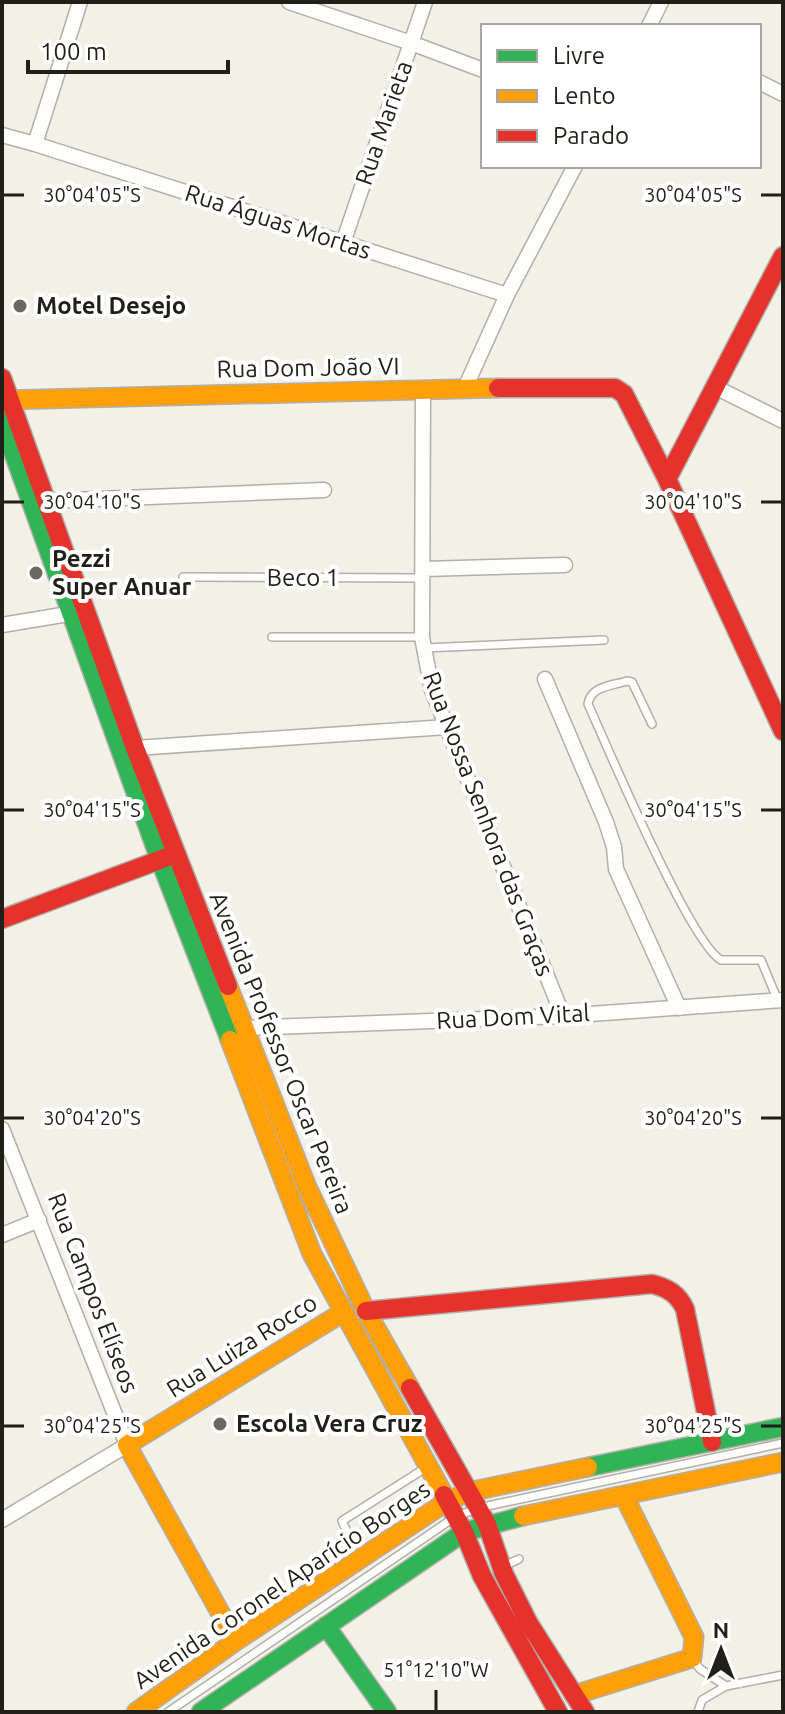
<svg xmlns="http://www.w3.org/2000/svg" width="785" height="1714" viewBox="0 0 785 1714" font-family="Ubuntu,sans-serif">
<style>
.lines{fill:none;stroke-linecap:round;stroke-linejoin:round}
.lane-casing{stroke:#b1afa8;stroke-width:10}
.street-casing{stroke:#b1afa8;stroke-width:17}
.fast-casing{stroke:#b1afa8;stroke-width:21}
.slow-casing{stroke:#b1afa8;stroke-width:21}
.jam-casing{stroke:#b1afa8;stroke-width:21}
.path{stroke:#d1d1ce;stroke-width:2;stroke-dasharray:6 4;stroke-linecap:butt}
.lane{stroke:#fdfdfb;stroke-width:7}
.street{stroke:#fdfdfb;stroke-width:14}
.fast{stroke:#30b455;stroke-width:18}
.slow{stroke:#ff9f0a;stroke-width:18}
.jam{stroke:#e5322d;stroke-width:18}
.ticks{fill:none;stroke:#201f18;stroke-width:3}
.poi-dot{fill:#6a6860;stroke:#fff;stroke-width:3}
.labels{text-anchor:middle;stroke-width:8;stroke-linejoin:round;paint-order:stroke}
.street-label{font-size:24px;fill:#201f18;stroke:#fff}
.poi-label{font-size:24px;font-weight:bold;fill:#201f18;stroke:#fff;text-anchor:start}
.ticks-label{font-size:20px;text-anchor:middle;fill:#201f18;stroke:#fff;stroke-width:8;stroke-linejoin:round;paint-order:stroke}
</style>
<rect width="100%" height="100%" fill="#f2f0e7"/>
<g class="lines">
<g class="lane-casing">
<path id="lane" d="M183,577L423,578
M272,637H422
M425,648L604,640
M652,724L632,682L627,681C611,686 591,686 588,704C607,746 690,943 721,960H761L778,1001
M349,1536L342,1521L427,1467
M504,1566L519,1559
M693,1660L700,1669L726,1686L783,1675
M168,1712L455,1517L478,1508L783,1443
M698,1712L702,1700L726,1686"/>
</g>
<g class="street-casing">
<path id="street" d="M289,2L411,43L483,70
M649,26L661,2
M759,82L783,94
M2,135L35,144L507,295
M35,144L80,2
M343,243L425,2
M715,387L783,421
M465,388L507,295L575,166
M423,390L422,637L432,690L563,1016
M47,501L324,490
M424,569L565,565
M2,625L80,612
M545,679L606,822L614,847L616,869L679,1008
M135,748L447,727
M244,1028L563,1016L783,1000
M2,1129L127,1445L2,1520
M2,1235L39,1220"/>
</g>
<g class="fast-casing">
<path id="fast" d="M2,421L160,860L230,1040
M588,1467L783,1427
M326,1626L387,1712
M201,1712L464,1532L523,1516"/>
</g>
<g class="slow-casing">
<path id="slow" d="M2,400L498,388
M228,986L307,1187L366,1311L410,1388
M230,1040L312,1254L444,1495
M523,1516L783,1462
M236,1641L127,1445L342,1313
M574,1695L692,1658L694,1637L624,1496
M136,1712L236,1641L446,1502L468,1492L588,1467"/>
</g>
<g class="jam-casing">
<path id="jam" d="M2,378L135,748L228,986
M498,388H615L624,394L667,479L783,731
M667,479L783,256
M2,919L170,856
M366,1311L652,1284C668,1288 678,1294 685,1309L712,1442
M410,1388L487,1524L504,1574L528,1622L585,1712
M444,1495L464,1532L482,1576L558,1712"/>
</g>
<path class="path" d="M357,1531L364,1526"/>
<use href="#lane" class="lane"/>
<use href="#street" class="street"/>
<use href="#fast" class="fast"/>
<use href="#slow" class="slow"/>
<use href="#jam" class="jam"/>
</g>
<path class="ticks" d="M4,195H24M761,195H781M4,502H24M761,502H781M4,810H24M761,810H781M4,1118H24M761,1118H781M4,1426H24M761,1426H781M436,1690V1710"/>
<g class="poi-dot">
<circle cx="20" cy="306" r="8"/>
<circle cx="36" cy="573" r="8"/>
<circle cx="220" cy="1424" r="8"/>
</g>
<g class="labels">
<g class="street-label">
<text transform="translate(384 123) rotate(-71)" y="8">Rua Marieta</text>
<text transform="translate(278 222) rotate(18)" y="8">Rua Águas Mortas</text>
<text transform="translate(308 368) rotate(-1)" y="8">Rua Dom João VI</text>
<text x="303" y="586">Beco 1</text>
<text transform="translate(488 824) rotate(69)" y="8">Rua Nossa Senhora das Graças</text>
<text transform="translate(513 1017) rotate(-3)" y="8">Rua Dom Vital</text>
<text transform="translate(281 1053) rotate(68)" y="8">Avenida Professor Oscar Pereira</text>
<text transform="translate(93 1293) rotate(69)" y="8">Rua Campos Elíseos</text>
<text transform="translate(242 1346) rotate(-32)" y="8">Rua Luiza Rocco</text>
<text transform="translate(282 1585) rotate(-34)" y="8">Avenida Coronel Aparício Borges</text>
</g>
<g class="poi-label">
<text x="36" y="314">Motel Desejo</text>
<text x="52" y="567">Pezzi<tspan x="52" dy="28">Super Anuar</tspan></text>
<text x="236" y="1432">Escola Vera Cruz</text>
</g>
</g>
<g class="ticks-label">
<text x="92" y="202">30°04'05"S</text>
<text x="693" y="202">30°04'05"S</text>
<text x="92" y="509">30°04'10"S</text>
<text x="693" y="509">30°04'10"S</text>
<text x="92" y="817">30°04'15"S</text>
<text x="693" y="817">30°04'15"S</text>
<text x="92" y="1125">30°04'20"S</text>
<text x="693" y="1125">30°04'20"S</text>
<text x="92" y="1433">30°04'25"S</text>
<text x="693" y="1433">30°04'25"S</text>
<text x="436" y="1677">51°12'10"W</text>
</g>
<rect width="785" height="1714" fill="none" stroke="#201f18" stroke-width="8"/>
<rect x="481" y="24" width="280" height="144" fill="#ffffff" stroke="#a6a5a3" stroke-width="2"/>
<rect x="497" y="50" width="40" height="12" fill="#30b455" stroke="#a6a5a3" stroke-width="2"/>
<text x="553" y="64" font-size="24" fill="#201f18">Livre</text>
<rect x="497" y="90" width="40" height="12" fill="#ff9f0a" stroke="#a6a5a3" stroke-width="2"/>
<text x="553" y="104" font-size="24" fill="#201f18">Lento</text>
<rect x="497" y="130" width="40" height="12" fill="#e5322d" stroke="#a6a5a3" stroke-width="2"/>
<text x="553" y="144" font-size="24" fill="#201f18">Parado</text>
<g transform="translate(721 1650)" stroke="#ffffff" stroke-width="6" paint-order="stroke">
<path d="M0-6L14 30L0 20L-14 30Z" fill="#201f18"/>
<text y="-12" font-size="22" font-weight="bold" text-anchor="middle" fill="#201f18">N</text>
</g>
<path d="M28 60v12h200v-12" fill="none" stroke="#201f18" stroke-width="4"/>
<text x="40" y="60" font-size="24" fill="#201f18" stroke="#ffffff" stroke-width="6" paint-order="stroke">100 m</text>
</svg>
